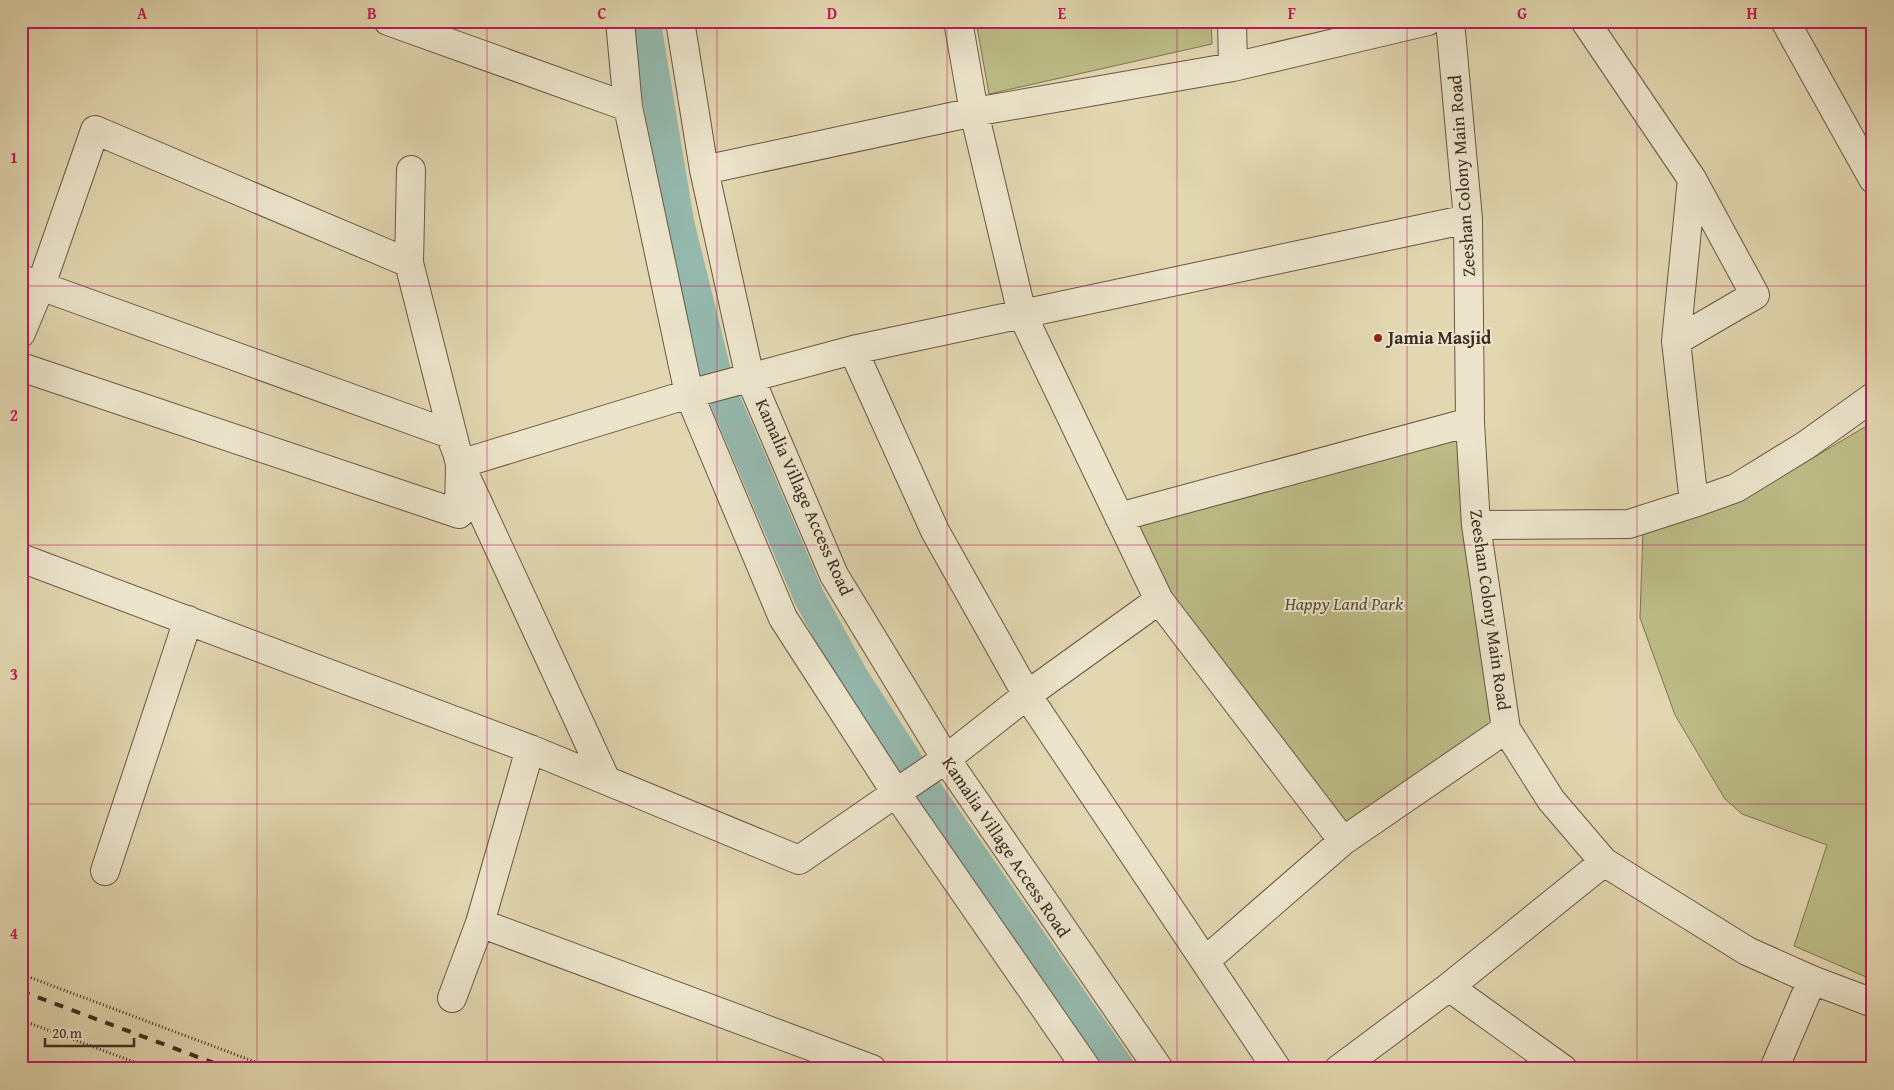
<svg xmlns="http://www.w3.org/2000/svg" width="1894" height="1090" viewBox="0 0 1894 1090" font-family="'Gentium Book Plus',serif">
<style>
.green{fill:#bcbc86;stroke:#7e7454}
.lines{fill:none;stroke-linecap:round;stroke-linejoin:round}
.canal{stroke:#95b9ae;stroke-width:31}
.minor-casing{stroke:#685745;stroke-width:30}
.path{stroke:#3f2c21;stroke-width:3;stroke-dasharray:1 2.5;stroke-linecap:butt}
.minor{stroke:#ece5cc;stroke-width:28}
.rail{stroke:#3f2c21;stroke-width:4;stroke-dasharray:9 9;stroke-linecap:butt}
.grid{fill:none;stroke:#c2185b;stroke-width:1;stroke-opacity:0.55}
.poi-dot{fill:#8f2418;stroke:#ece5cc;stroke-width:2}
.labels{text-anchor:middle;stroke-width:4;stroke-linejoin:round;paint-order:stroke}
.street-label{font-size:18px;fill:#3f2c21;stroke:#ece5cc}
.poi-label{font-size:18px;font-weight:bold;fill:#3f2c21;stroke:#ece5cc;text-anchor:start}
.park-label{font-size:18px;font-style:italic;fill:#584935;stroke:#ece5cc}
.neatline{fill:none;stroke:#c2185b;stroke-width:2}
.grid-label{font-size:16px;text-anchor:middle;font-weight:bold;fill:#c2185b}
</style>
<rect width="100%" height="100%" fill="#e2d7b0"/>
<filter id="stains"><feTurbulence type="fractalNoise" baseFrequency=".004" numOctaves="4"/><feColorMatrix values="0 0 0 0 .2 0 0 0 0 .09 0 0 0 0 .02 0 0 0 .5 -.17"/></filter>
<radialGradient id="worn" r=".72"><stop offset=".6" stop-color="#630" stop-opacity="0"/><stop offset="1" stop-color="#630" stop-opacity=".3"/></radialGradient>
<path class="green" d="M976,21H1211L1212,44L989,94Z
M1470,422L1506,729L1349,837L1159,600L1119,517Z
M1873,422V980L1794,946L1827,845L1742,814L1725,799L1675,715L1640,618L1643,529L1702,515L1741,501Z"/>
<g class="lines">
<path class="canal" d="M645,21L679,224L719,386L809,597L853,677L916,775L1120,1069"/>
<g class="minor-casing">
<path id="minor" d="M388,21L628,107
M680,21L704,170L750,378L834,575L946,759L1159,1069
M958,21L974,112L1022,314L1159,600L1343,841L1506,729
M1232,21L1233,67
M1450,21L1468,219L1470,422L1476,525L1506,729L1551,800L1604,862L1747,951L1812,980L1873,1003
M1585,21L1692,179L1755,295L1676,341
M1785,21L1873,179
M411,170L409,263L460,464L606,780
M704,170L974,112L1233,67L1428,21
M1692,179L1676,341L1694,503
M21,279L450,434L456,450
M21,333L41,285L95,130L409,263
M853,350L935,531L1027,695L1277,1069
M21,367L459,514L460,464L689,394L853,350L1468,219
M1119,517L1470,422
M1476,525L1629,524L1694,503L1736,488L1806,445L1873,397
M21,558L530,749L799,860L896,793L783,618L689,394L628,107L620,21
M530,749L480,923L872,1069
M105,871L188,620
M1205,961L1343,841
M1449,987L1563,1069
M452,998L480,923
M1087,1069L896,793L946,759L1027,695L1159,600
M1339,1069L1449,987L1604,862
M1774,1069L1812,980"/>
</g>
<path class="path" d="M21,974L274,1069
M21,1020L153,1069"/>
<use href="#minor" class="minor"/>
<path class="rail" d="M21,991L230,1069"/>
</g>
<path class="grid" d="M257,21V1069M487,21V1069M717,21V1069M947,21V1069M1177,21V1069M1407,21V1069M1637,21V1069M21,286H1873M21,545H1873M21,804H1873"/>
<circle class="poi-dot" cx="1378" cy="338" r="5"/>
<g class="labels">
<g class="street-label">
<text transform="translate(1462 176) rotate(-94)" y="6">Zeeshan Colony Main Road</text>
<text transform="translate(804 497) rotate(66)" y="6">Kamalia Village Access Road</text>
<text transform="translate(1490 610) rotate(82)" y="6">Zeeshan Colony Main Road</text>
<text transform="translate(1006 847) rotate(56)" y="6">Kamalia Village Access Road</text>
</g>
<g class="poi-label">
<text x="1388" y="344">Jamia Masjid</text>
</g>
<g class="park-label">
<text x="1344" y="610">Happy Land Park</text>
</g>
</g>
<rect width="1894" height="1090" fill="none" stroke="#e2d7b0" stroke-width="55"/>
<path d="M45 1038v8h89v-8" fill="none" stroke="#3f2c21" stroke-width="2.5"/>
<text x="52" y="1038" font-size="15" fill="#3f2c21" stroke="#ece5cc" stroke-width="4" paint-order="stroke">20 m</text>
<rect x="28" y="28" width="1838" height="1034" class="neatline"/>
<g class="grid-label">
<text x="142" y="19">A</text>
<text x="372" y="19">B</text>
<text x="602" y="19">C</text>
<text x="832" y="19">D</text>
<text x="1062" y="19">E</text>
<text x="1292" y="19">F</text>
<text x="1522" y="19">G</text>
<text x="1752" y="19">H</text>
<text x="14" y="163">1</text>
<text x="14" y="421">2</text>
<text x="14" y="680">3</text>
<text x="14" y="939">4</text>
</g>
<rect width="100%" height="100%" filter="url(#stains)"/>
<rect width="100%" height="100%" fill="url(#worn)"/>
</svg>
